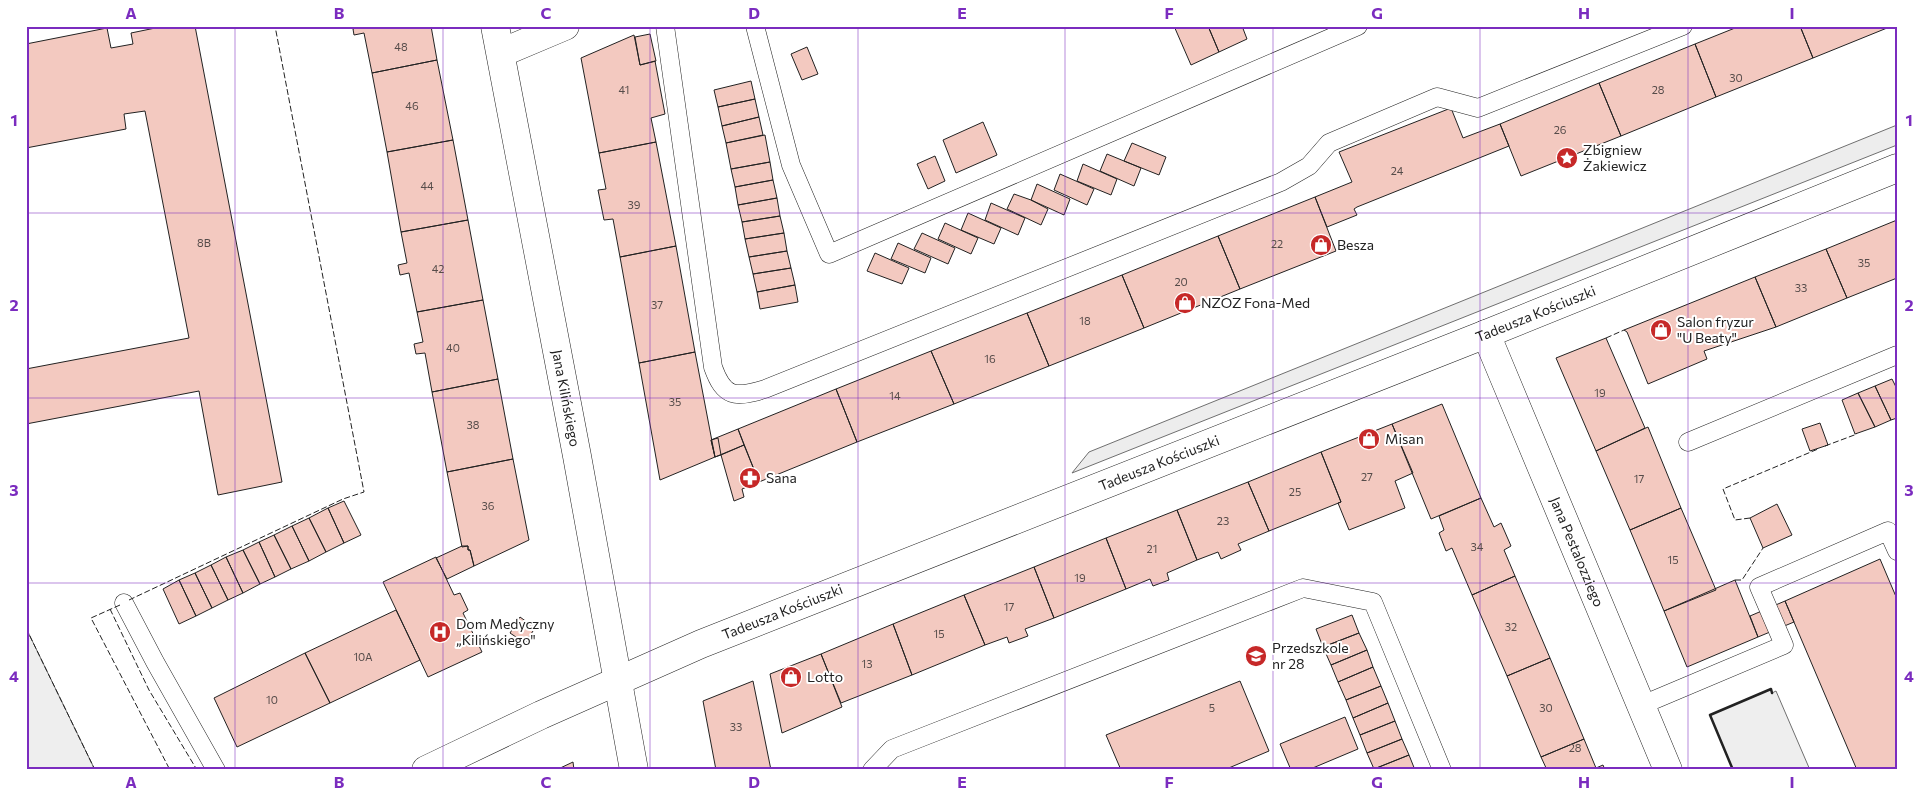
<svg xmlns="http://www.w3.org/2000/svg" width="1923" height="796" viewBox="0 0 1923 796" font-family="Commissioner,sans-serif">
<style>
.green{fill:#eee;stroke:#6f6f6f}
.parking{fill:#ededed;stroke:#6f6f6f}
.building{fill:#f3c9c0;stroke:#222}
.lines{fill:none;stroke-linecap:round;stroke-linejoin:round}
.service-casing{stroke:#222;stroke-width:19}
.minor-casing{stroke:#222;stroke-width:29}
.tertiary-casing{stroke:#222;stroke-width:29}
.service{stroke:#fff;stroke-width:18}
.minor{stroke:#fff;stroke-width:28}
.tertiary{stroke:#fff;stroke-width:28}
.fence{stroke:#222;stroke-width:1;stroke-dasharray:6 2.5;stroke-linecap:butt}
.wall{stroke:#222;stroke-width:2.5}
.grid{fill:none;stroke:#7b2cbf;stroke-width:1;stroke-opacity:0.55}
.labels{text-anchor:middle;stroke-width:4;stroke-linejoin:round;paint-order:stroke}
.number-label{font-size:11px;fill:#564c4a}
.poi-label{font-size:14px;fill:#222;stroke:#fff;text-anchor:start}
.street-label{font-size:14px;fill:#222;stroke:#fff}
.neatline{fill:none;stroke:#7b2cbf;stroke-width:2}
.grid-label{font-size:16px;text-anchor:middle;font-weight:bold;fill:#7b2cbf}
</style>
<rect width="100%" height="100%" fill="#fff"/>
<path class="green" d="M26,628L95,770H26Z
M1771,689L1772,693L1776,691L1810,770H1733L1710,715Z"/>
<path class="parking" d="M1897,125V145L1072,473L1089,452Z"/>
<path class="building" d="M165,26H195L282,482L218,495L199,391L26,424V369L189,338L145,111L124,114L126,129L26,148V44L107,28L111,48L133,44L131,33Z
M431,26L437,60L372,73L364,33L354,35L353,29L362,26Z
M1174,26H1208L1219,52L1191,65Z
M1208,26H1242L1247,39L1219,52Z
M1740,26H1800L1813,58L1716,97L1695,44Z
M1800,26H1892L1813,58Z
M650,34L656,61L640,65L635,37Z
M634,35L640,65L655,61L665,114L651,118L656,142L599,153L581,58Z
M1695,44L1716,97L1621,136L1599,83Z
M807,47L818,74L802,80L791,54Z
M437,60L453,140L387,152L372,73Z
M751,81L755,99L718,107L714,90Z
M1599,83L1621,136L1521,176L1500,124Z
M755,99L759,117L722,126L718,107Z
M1451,108L1463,138L1500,124L1509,146L1357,207L1354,209L1357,215L1327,227L1315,197L1352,182L1339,152Z
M759,117L763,135L726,143L722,126Z
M983,122L997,155L956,173L943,140Z
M765,135L770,162L731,169L726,143Z
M453,140L468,220L401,232L387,152Z
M656,142L676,246L620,257L613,219L604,220L598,190L606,189L599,153Z
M1132,143L1166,157L1159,175L1124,161Z
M1107,154L1141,168L1134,186L1100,171Z
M935,156L945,181L928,189L917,164Z
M770,162L773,180L735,187L731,169Z
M1083,164L1117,179L1111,195L1077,181Z
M1060,174L1094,189L1087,205L1054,190Z
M773,180L777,198L738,205L735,187Z
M1037,184L1070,199L1064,215L1031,200Z
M1014,194L1031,200L1048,209L1041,225L1007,209Z
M1315,197L1336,251L1240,289L1218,236Z
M777,198L780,216L742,222L738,205Z
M991,203L1025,218L1018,235L985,220Z
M968,213L1001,228L994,244L961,230Z
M780,216L784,233L745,239L742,222Z
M468,220L483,300L417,312L409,273L400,275L398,265L407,263L401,232Z
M1897,220V278L1847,298L1826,249Z
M945,223L978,238L971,254L938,239Z
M784,233L787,251L749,257L745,239Z
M922,233L955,248L948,264L914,249Z
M1218,236L1240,289L1144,328L1122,275Z
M898,243L931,258L925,273L891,259Z
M676,246L695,352L639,363L620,257Z
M1826,249L1847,298L1776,327L1755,277Z
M787,251L791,268L753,274L749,257Z
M875,253L909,268L902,284L867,271Z
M791,268L795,285L757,292L753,274Z
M1122,275L1144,328L1049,366L1027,313Z
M1755,277L1776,327L1704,351L1707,359L1648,384L1627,332L1624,330Z
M795,285L798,302L760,309L757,292Z
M483,300L498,379L432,392L425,353L416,354L414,344L423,342L417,312Z
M1027,313L1049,366L954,404L931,351Z
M1606,338L1645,428L1596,451L1556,358Z
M931,351L954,404L857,442L836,389Z
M695,352L715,457L660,480L639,363Z
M498,379L513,459L447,472L432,392Z
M1892,379L1897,389V418L1891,420L1875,386Z
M1875,386L1891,420L1875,427L1858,393Z
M836,389L857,442L759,482L738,429Z
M1858,393L1875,427L1855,434L1842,400Z
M1442,404L1481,498L1431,519L1392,424Z
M1820,423L1828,445L1810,451L1802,429Z
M1392,424L1413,473L1395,481L1405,508L1349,530L1338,503L1341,502L1321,452Z
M1648,427L1681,508L1630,530L1596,451Z
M738,429L744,445L715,457L711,440Z
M718,438L721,455L715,457L711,440Z
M744,445L759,482L742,489L744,497L734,501L721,455Z
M1321,452L1341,502L1269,531L1248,482Z
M513,459L529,540L474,566L470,550H468V546L462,547L447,472Z
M1248,482L1269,531L1238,544L1241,550L1221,559L1218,552L1197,560L1177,510Z
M1481,498L1494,527L1501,523L1511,546L1504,550L1515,576L1472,595L1452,548L1446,551L1439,533L1444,530L1439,516Z
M344,501L361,535L344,543L328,508Z
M1777,504L1792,535L1763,548L1750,518Z
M328,508L344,543L326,552L309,518Z
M1681,508L1716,590L1664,611L1630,530Z
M1177,510L1197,560L1167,573L1169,580L1153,586L1150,579L1126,589L1106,538Z
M309,518L326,552L309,561L292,526Z
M292,526L309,561L291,569L274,535Z
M274,535L291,569L275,577L259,542Z
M1106,538L1126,589L1054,618L1034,567Z
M259,542L275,577L260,584L243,550Z
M462,546H468V550H470L474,566L447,579L436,558Z
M243,550L260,584L243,593L226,557Z
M226,557L243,593L228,600L211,565Z
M436,557L454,595L460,593L468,610L463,613L482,652L428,677L383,582Z
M1880,559L1897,599V770H1857L1785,601Z
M211,565L228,600L212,608L195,573Z
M1034,567L1054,618L1025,629L1028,636L1009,643L1007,637L985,645L964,595Z
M195,573L212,608L196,616L179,580Z
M1515,576L1550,658L1507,676L1472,595Z
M179,580L196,616L179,624L163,589Z
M1735,580L1758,637L1687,667L1664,611Z
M964,595L985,645L912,675L893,624Z
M1785,601L1794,622L1758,637L1750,616Z
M396,610L420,660L330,703L305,653Z
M1352,615L1359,633L1323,647L1316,629Z
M520,617L535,628L525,643L510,633Z
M893,624L912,675L841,703L821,654Z
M1359,633L1367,650L1331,665L1323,647Z
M1367,650L1373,667L1338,682L1331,665Z
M305,653L330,703L237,747L214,698Z
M821,654L842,707L782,733L770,674Z
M1550,658L1584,739L1541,757L1507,676Z
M1373,667L1381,686L1346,700L1338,682Z
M753,681L771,770H716L703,701Z
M1240,681L1269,751L1224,770H1121L1106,735Z
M1381,686L1388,703L1353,718L1346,700Z
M1388,703L1395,721L1360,735L1353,718Z
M1345,717L1358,749L1308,770H1291L1280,744Z
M1395,721L1402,739L1367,753L1360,735Z
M1402,739L1409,755L1374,769L1367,753Z
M1584,739L1596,768L1603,765L1605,770H1547L1541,757Z
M1409,755L1415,770H1375L1374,769Z
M573,762L574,770H556Z"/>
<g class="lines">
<g class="service-casing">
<path id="service" d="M665,26L713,367C724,398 735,398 765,389L1281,182L1309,166L1329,143L1437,97L1478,108L1683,26
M755,26L791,165L829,254L1358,26
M1688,442L1897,355
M124,603L155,662L216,770
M1642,705L1784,645L1759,587L1888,531L1897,551
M872,770L892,749L1303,588L1373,602L1442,770"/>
</g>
<g class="minor-casing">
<g id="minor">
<path id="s1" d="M495,26L577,456L634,770"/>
<path d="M501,53L565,26"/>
<path id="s2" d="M1486,334L1668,770"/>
</g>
</g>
<g class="tertiary-casing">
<g id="tertiary">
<path id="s3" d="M426,770L541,715L701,644L1486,334L1897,168"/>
</g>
</g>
<use href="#service" class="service"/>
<use href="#minor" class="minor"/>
<use href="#tertiary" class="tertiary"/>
<path class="fence" d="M1606,338L1624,330
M1825,446L1857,434
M1750,518L1735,520L1723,489L1818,449
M1735,580H1742L1763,548
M129,600L343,499L364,492L275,26
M120,605L91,618L170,770
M110,609L149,690L197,770
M26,628L95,770"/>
<path class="wall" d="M1733,770L1710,715L1771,689L1772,693"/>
</g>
<path class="grid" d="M235,26V770M443,26V770M650,26V770M858,26V770M1065,26V770M1273,26V770M1480,26V770M1688,26V770M26,213H1897M26,398H1897M26,583H1897"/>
<defs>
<g id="sight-disc" transform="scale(1.125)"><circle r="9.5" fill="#c62828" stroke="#fff"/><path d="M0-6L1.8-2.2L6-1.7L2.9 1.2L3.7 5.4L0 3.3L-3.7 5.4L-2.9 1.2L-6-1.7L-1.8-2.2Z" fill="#fff"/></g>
<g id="shop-disc" transform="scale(1.125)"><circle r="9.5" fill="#c62828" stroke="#fff"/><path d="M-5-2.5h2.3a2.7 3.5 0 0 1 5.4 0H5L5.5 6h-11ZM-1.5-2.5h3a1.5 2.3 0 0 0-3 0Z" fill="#fff"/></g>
<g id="pharmacy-disc" transform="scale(1.125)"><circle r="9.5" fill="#c62828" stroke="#fff"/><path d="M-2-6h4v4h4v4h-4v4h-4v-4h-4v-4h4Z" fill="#fff"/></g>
<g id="hospital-disc" transform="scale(1.125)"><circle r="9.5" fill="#c62828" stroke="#fff"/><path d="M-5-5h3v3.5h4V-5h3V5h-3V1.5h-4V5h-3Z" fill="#fff"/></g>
<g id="school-disc" transform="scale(1.125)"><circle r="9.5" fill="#c62828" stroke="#fff"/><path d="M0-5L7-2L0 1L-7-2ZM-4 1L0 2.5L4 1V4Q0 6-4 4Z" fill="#fff"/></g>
</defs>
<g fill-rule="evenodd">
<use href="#sight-disc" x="1567" y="158"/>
<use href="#shop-disc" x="1321" y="245"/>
<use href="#shop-disc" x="1185" y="303"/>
<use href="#shop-disc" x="1661" y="330"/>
<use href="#shop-disc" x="1369" y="439"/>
<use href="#pharmacy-disc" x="750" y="478"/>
<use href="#hospital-disc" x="440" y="632"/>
<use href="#school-disc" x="1256" y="656"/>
<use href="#shop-disc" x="791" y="677"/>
</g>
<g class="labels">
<g class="number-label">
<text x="401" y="51">48</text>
<text x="1736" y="82">30</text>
<text x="624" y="94">41</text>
<text x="1658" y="94">28</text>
<text x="412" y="110">46</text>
<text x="1560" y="134">26</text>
<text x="1397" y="175">24</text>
<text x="427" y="190">44</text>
<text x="634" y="209">39</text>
<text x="204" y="247">8B</text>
<text x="1277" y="248">22</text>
<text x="1864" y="267">35</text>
<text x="438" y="273">42</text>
<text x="1181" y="286">20</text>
<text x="1801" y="292">33</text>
<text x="657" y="309">37</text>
<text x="1085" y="325">18</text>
<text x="453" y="352">40</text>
<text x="990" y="363">16</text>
<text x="1600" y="397">19</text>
<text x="895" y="400">14</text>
<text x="675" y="406">35</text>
<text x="473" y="429">38</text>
<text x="1367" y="481">27</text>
<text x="1639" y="483">17</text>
<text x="1295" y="496">25</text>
<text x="488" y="510">36</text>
<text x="1223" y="525">23</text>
<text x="1477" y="551">34</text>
<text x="1152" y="553">21</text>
<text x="1673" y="564">15</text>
<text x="1080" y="582">19</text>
<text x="1009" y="611">17</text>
<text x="1511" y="631">32</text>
<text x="939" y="638">15</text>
<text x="363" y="661">10A</text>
<text x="867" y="668">13</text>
<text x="272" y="704">10</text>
<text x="1212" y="712">5</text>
<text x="1546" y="712">30</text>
<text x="736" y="731">33</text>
<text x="1575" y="752">28</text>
</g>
<g class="poi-label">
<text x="1583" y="155">Zbigniew<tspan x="1583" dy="16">Żakiewicz</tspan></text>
<text x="1337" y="250">Besza</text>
<text x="1201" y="308">NZOZ Fona-Med</text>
<text x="1677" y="327">Salon fryzur<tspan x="1677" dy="16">"U Beaty"</tspan></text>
<text x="1385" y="444">Misan</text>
<text x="766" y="483">Sana</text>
<text x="456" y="629">Dom Medyczny<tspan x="456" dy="16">„Kilińskiego"</tspan></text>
<text x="1272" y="653">Przedszkole<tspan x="1272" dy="16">nr 28</tspan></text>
<text x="807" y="682">Lotto</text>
</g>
<g class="street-label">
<text dy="5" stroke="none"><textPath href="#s3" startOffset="1200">Tadeusza Kościuszki</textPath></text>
<text dy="5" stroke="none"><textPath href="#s1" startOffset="379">Jana Kilińskiego</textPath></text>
<text dy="5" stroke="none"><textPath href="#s3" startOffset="795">Tadeusza Kościuszki</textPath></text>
<text dy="5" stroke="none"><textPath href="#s2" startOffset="236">Jana Pestalozziego</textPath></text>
<text dy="5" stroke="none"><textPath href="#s3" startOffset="390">Tadeusza Kościuszki</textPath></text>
</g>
</g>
<rect width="1923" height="796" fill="none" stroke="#ffffff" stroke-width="55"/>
<rect x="28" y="28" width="1868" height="740" class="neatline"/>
<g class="grid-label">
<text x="131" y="19">A</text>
<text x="339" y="19">B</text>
<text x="546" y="19">C</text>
<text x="754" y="19">D</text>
<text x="962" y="19">E</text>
<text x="1169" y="19">F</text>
<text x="1377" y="19">G</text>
<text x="1584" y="19">H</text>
<text x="1792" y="19">I</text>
<text x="14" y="126">1</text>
<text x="1909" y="126">1</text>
<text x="14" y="311">2</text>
<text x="1909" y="311">2</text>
<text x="14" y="496">3</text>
<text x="1909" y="496">3</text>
<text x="14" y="682">4</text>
<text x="1909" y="682">4</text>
<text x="131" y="788">A</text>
<text x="339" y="788">B</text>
<text x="546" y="788">C</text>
<text x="754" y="788">D</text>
<text x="962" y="788">E</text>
<text x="1169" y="788">F</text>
<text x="1377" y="788">G</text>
<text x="1584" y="788">H</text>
<text x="1792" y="788">I</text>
</g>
</svg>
